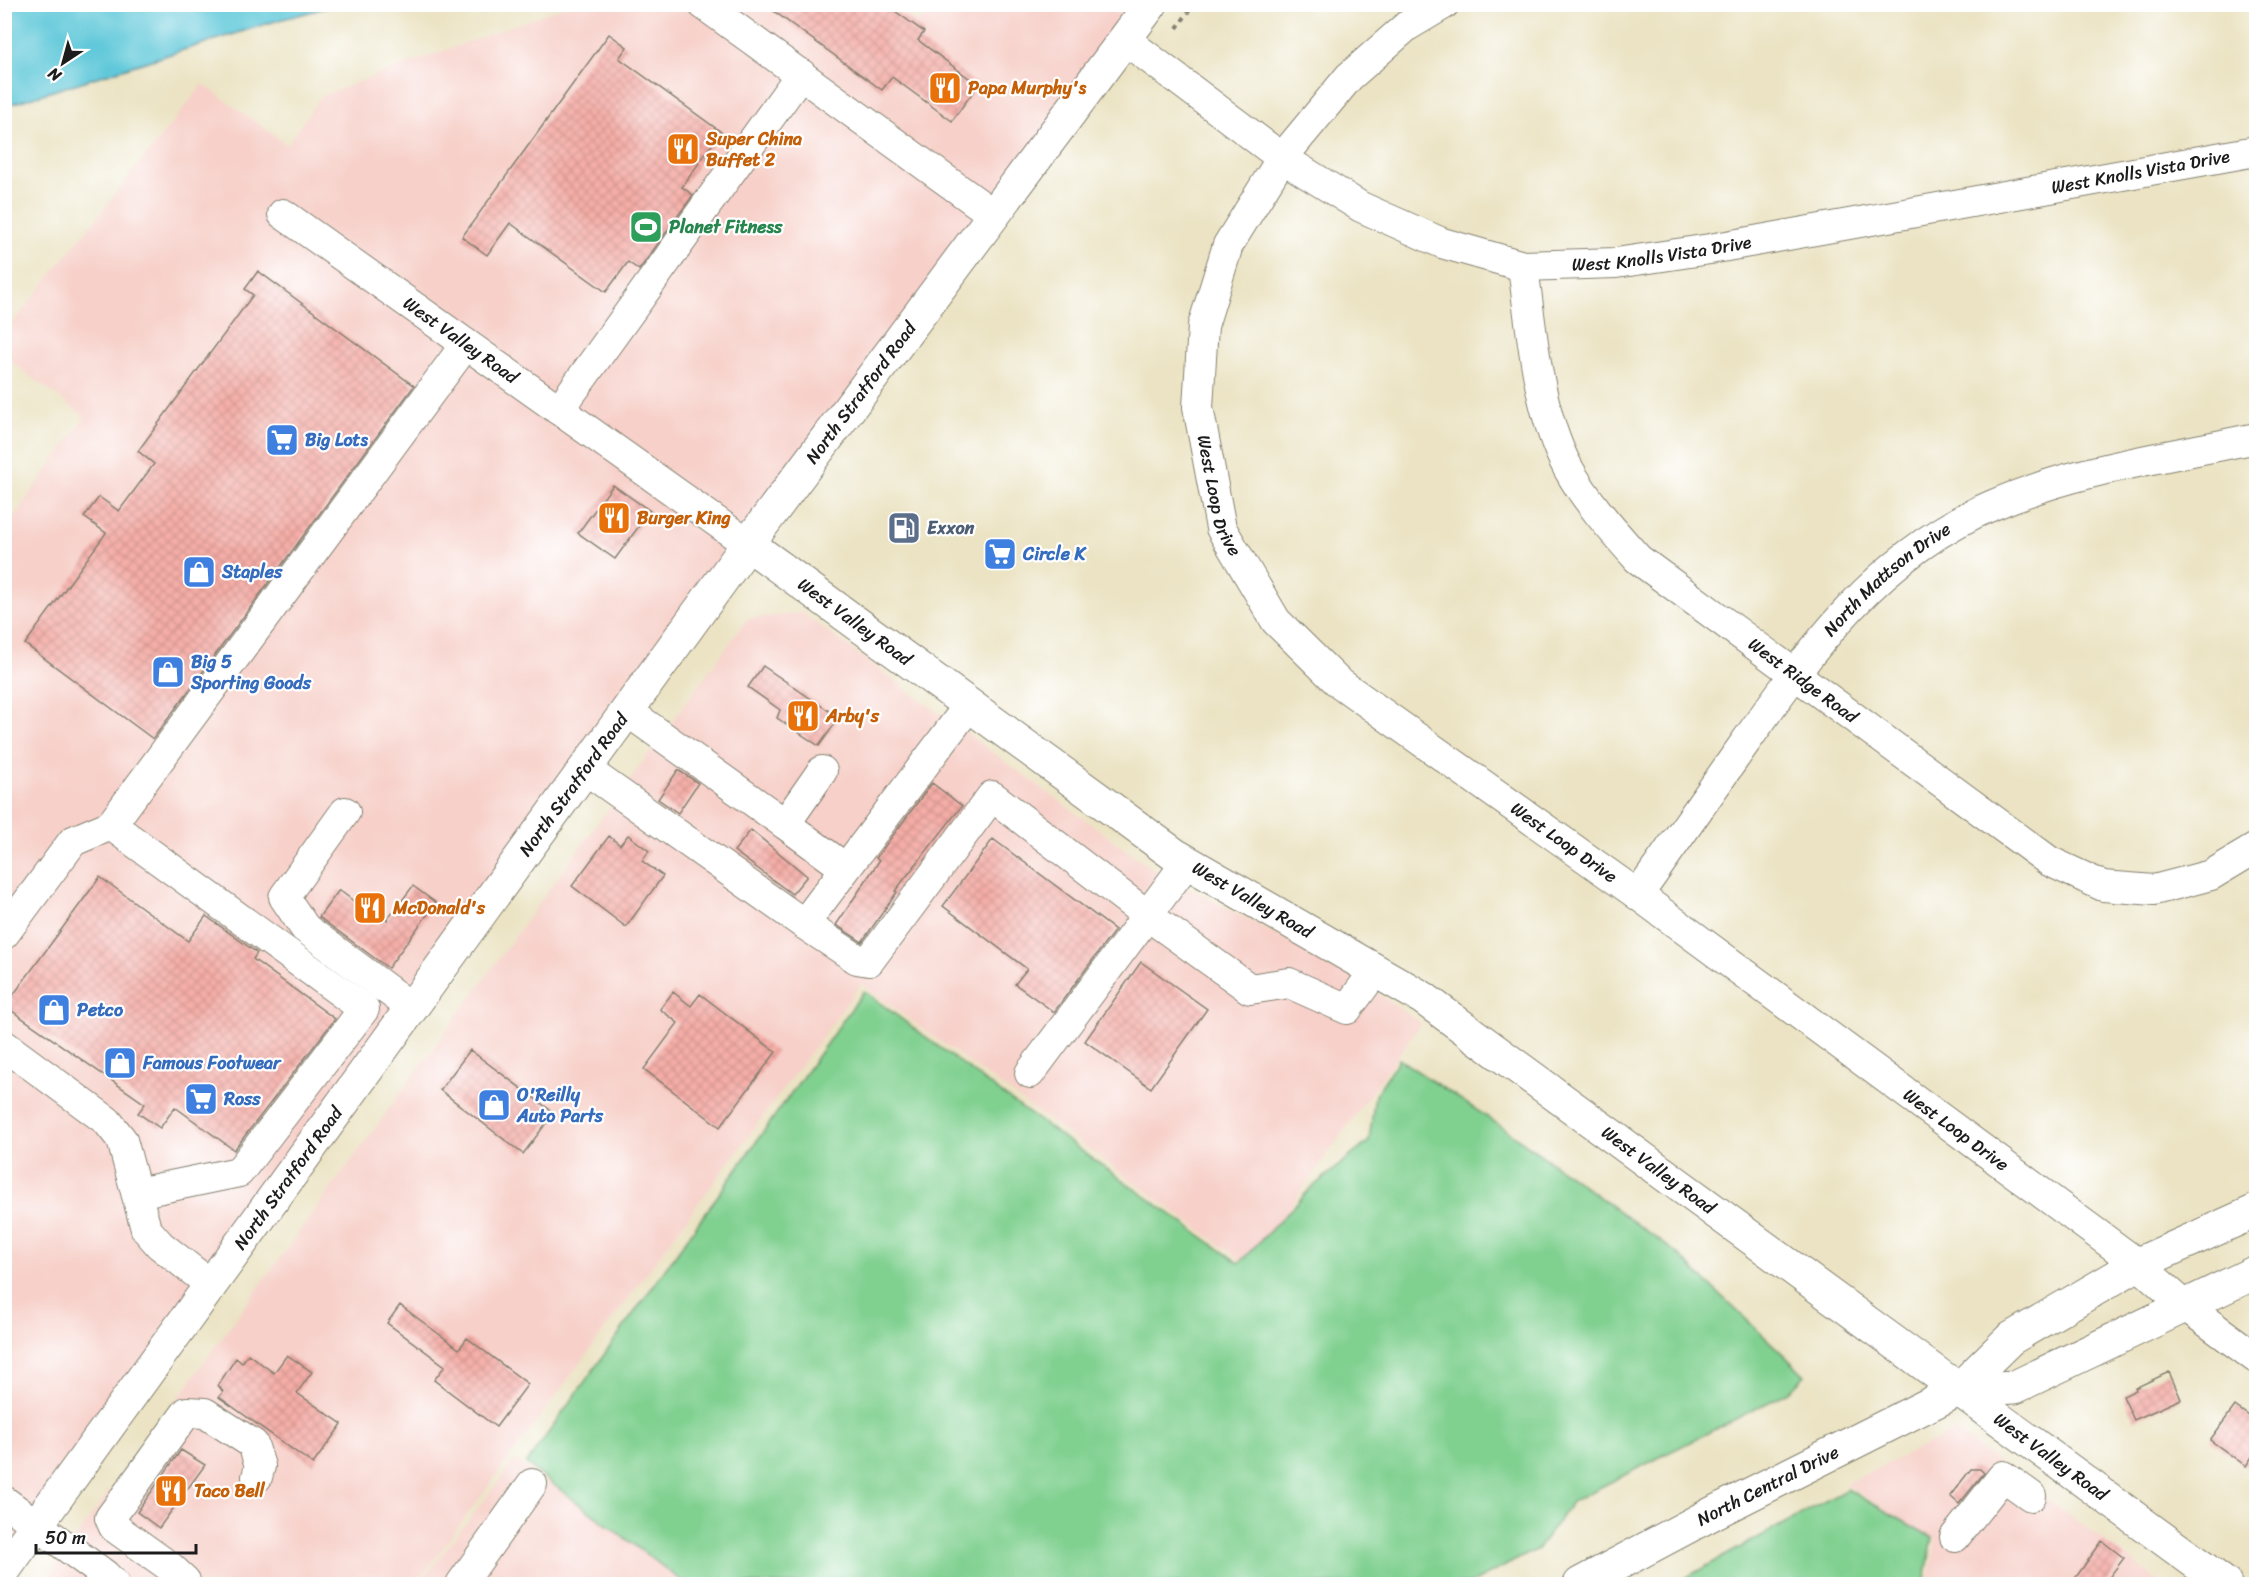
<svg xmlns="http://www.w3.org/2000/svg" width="2261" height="1589" viewBox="0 0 2261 1589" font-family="Sriracha,sans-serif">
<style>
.built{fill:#f7d0c9}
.green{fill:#80d090;stroke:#4e7656;stroke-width:1.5}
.water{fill:#5ec8d9;stroke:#3d727a;stroke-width:1.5}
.building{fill:url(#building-cross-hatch)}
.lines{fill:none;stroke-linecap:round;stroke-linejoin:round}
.minor-casing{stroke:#848070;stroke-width:32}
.major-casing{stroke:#848070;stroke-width:35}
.path{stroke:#848070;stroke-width:4;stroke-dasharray:4.5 4.5;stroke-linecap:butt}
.minor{stroke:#fff;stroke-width:30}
.major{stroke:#fff;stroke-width:33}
.labels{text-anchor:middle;stroke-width:4.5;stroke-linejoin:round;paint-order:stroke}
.food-label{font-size:18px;font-weight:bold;fill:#c56008;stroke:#fff;text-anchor:start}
.street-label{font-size:18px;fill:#1c1c1c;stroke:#fff}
.leisure-label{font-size:18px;font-weight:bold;fill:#27864d;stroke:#fff;text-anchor:start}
.shop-label{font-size:18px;font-weight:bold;fill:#366cbe;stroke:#fff;text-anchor:start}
.service-label{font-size:18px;font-weight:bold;fill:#4e5e75;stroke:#fff;text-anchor:start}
</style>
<defs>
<pattern id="building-cross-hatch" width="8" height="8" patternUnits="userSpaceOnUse" patternTransform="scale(1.5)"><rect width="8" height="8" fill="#f5ada7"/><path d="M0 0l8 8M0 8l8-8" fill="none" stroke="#d1948f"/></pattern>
</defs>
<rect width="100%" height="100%" fill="#fff"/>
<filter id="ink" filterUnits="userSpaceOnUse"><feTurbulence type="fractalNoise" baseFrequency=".0167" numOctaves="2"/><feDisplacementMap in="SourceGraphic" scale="12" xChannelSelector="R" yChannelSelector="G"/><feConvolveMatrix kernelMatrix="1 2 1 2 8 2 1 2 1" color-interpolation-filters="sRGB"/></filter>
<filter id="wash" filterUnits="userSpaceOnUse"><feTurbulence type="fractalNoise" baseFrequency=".008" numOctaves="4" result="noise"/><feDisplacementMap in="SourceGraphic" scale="24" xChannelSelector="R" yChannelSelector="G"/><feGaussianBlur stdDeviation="1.35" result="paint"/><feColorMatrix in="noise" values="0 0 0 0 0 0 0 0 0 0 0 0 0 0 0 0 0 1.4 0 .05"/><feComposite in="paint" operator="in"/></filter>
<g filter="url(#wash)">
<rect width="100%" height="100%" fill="#ebe3c3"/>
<path class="built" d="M569,5H893L918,23L932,5H1158L5,1570V529L85,417L5,357V333L203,84L287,145L321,96Z
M802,613L1151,868L1335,965L1421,1023L1248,1265L861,984L416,1584H42L747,619Z
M1955,1431L2163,1584H1928L1936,1540L1845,1484Z
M515,1460L693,1584H419Z"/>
<path class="green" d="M864,991L1009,1099L1239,1263L1311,1188L1369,1141L1375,1095L1399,1059L1498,1124L1674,1251L1805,1375L1789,1392L1573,1501L1538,1549L1470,1584H686L526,1464Z
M1847,1489L1933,1538L1924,1584H1674Z"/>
<path class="water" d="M5,4H338V5L279,20L5,106Z"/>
<g id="blocks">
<path class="building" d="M764,4H885L924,32L918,40L978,85L952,121L892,77L882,90Z
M609,34L627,47L619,58L721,132L682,187L693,195L639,270L628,262L606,292L510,223L487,255L462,237Z
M258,271L414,386L153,739L25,644L106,533L84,517L99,497L119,511L154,464L138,451L253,295L245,289Z
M613,485L650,511L615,559L578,533Z
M763,666L839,718L819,746L777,718L780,710L748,687Z
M678,770L698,783L678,813L658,799Z
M932,783L962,806L895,891L897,892L862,942L836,925L879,861L876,858Z
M751,830L807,876L792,894L734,851Z
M628,835L649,851L642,861L663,876L626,927L572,886L609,836L620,845Z
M993,839L1115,930L1054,1012L1015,984L1027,969L943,906Z
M100,877L188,941L206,916L257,953L253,959L335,1019L234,1150L175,1107L160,1128L138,1113L145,1104L5,1006Z
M413,886L436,903L388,968L319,917L339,890L372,915L375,911L387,920Z
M1141,962L1207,1009L1151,1088L1085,1041Z
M673,992L691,1006L700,994L776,1052L720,1127L644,1069L678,1023L660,1009Z
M470,1050L554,1113L523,1154L440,1090Z
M400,1305L459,1349L467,1338L528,1384L496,1427L434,1380L445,1366L387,1323Z
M248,1354L274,1373L287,1355L312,1372L297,1393L342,1424L313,1464L219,1397L223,1392L218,1385L236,1358L242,1363Z
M2169,1372L2181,1399L2134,1420L2123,1396L2136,1390L2135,1388Z
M2235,1406L2256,1421V1451L2246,1466L2210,1440Z
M181,1450L205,1465L159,1528L137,1512Z
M1971,1469H1980L1984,1473L1959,1504L1950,1496Z
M2102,1541L2124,1558L2104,1584H2071Z"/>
</g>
</g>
<g filter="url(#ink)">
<use href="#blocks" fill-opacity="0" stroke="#848070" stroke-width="1.5"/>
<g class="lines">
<g class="minor-casing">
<g id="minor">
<path d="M703,4L994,215"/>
<path id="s1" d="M1444,4L1407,26L1349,77L1282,158L1228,245L1203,326L1198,407L1221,528L1276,621L1337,681L1638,895L2138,1264L2184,1305L2256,1358"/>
<path id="s2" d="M1124,39L1282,158L1361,207L1442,243L1523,266L1616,263L1710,249L2256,151"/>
<path id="s3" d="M283,214L748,544"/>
<path id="s4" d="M1523,266C1531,328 1538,413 1568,468C1586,501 1613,531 1638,559L2049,861L2103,886L2154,890L2211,875L2256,848"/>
<path d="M559,410L801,74"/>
<path d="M970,704L804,924L857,959L869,961L992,796L1147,915L1250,989L1289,983L1347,1009L1375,971"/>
<path d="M627,711L785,824L822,771"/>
<path d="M585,769L804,924"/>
<path d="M345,812L284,897L305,928L412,1008"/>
<path d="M785,824L845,868"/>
<path d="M111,825L364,1009L239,1172L137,1193"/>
<path id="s5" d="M1638,895C1673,845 1708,796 1742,747C1811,649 1879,553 1993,505C2076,469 2168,457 2256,438"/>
<path d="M4,934L73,841L111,825L466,344"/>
<path d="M4,1045L107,1121L122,1140L146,1229L160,1245L211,1285"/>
<path d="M1030,1073L1187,862"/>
<path d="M4,1501L105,1575L114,1584"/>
<path d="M1955,1537L2003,1476L2031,1496"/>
<path d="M185,1581L170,1567L114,1527L110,1518L187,1412L205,1413L253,1444L260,1466L257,1477"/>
<path d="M461,1584L532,1484"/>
</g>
</g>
<g class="major-casing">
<g id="major">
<path id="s6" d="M748,544L1175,855L1423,998L2225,1584"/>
<path d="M1958,1390L2015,1387L2256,1272"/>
<path id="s7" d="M4,1570L748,544L1151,4"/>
<path id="s8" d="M1580,1584L1717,1511L1958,1390L2010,1339L2138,1264L2256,1211"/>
</g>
</g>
<path class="path" d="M1177,28L1194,4"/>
<use href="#minor" class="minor"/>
<use href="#major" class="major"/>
</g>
</g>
<defs>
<g id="restaurant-square" transform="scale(1.725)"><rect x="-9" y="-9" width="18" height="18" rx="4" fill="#e8710a" stroke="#fff"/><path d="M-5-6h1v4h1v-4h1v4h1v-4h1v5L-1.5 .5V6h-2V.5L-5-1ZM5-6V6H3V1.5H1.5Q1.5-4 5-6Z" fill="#fff"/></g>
<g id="stadium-square" transform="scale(1.725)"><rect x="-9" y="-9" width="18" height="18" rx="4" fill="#2e9e5b" stroke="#fff"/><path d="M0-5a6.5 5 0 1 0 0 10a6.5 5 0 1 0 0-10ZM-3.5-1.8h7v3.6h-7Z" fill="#fff"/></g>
<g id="supermarket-square" transform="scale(1.725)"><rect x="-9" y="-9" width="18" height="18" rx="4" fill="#3f7fe0" stroke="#fff"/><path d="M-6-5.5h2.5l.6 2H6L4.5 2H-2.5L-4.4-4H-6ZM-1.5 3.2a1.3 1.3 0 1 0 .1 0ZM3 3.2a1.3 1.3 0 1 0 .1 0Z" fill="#fff"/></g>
<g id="fuel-square" transform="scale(1.725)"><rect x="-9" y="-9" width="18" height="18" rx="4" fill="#5c6f8a" stroke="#fff"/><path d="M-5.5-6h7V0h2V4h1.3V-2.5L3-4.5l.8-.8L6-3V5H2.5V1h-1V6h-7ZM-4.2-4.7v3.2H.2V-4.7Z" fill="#fff"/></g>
<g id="shop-square" transform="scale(1.725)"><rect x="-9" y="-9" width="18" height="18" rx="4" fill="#3f7fe0" stroke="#fff"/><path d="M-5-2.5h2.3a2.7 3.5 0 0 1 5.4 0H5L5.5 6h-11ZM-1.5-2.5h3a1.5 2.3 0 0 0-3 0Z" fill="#fff"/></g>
</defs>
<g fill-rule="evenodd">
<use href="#restaurant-square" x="945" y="88"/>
<use href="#restaurant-square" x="683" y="149"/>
<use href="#stadium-square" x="646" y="227"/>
<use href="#supermarket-square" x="282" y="440"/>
<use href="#restaurant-square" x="614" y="518"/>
<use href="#fuel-square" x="904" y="528"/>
<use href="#supermarket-square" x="1000" y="554"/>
<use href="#shop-square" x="199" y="572"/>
<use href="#shop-square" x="168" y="672"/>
<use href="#restaurant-square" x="803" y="716"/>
<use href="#restaurant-square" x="370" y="908"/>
<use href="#shop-square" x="54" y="1010"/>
<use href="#shop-square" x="120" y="1063"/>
<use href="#supermarket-square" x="201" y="1099"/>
<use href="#shop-square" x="494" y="1105"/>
<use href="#restaurant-square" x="171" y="1491"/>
</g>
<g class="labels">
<g class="food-label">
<text x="968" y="94">Papa Murphy's</text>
<text x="706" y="145">Super China<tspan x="706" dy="21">Buffet 2</tspan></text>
<text x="637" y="524">Burger King</text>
<text x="826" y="722">Arby's</text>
<text x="393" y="914">McDonald's</text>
<text x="194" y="1497">Taco Bell</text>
</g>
<g class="street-label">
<text dy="6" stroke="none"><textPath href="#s2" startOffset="1089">West Knolls Vista Drive</textPath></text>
<text dy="6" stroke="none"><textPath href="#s2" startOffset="603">West Knolls Vista Drive</textPath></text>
<text dy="6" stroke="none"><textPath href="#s3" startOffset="218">West Valley Road</textPath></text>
<text dy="6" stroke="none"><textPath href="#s7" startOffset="1456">North Stratford Road</textPath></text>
<text dy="6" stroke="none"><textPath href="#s1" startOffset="585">West Loop Drive</textPath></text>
<text dy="6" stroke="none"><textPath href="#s5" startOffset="404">North Mattson Drive</textPath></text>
<text dy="6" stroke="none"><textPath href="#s6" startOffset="132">West Valley Road</textPath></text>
<text dy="6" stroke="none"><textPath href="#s4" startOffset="528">West Ridge Road</textPath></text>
<text dy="6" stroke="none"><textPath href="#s7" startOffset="970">North Stratford Road</textPath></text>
<text dy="6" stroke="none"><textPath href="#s1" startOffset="1089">West Loop Drive</textPath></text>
<text dy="6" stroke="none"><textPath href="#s6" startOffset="618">West Valley Road</textPath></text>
<text dy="6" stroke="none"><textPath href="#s1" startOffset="1575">West Loop Drive</textPath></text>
<text dy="6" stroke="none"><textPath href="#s6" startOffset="1106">West Valley Road</textPath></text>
<text dy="6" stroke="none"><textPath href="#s7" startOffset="484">North Stratford Road</textPath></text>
<text dy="6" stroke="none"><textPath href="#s6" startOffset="1592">West Valley Road</textPath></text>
<text dy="6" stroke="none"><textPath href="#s8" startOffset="212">North Central Drive</textPath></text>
</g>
<g class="leisure-label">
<text x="669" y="233">Planet Fitness</text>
</g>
<g class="shop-label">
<text x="305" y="446">Big Lots</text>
<text x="1023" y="560">Circle K</text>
<text x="222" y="578">Staples</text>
<text x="191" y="668">Big 5<tspan x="191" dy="21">Sporting Goods</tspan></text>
<text x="77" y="1016">Petco</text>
<text x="143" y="1069">Famous Footwear</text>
<text x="517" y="1101">O'Reilly<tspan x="517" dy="21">Auto Parts</tspan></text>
<text x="224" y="1105">Ross</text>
</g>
<g class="service-label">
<text x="927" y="534">Exxon</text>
</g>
</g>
<rect width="2261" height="1589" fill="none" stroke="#fff" stroke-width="24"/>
<g transform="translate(63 63) rotate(216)" stroke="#ffffff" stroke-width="4.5" paint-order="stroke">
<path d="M0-4.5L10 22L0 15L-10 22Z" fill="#1c1c1c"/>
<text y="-9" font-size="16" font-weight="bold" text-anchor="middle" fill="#1c1c1c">N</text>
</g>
<path d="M36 1544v9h160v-9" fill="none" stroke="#1c1c1c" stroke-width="3"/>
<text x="45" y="1544" font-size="18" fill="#1c1c1c" stroke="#ffffff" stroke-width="4.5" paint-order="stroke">50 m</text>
</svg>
